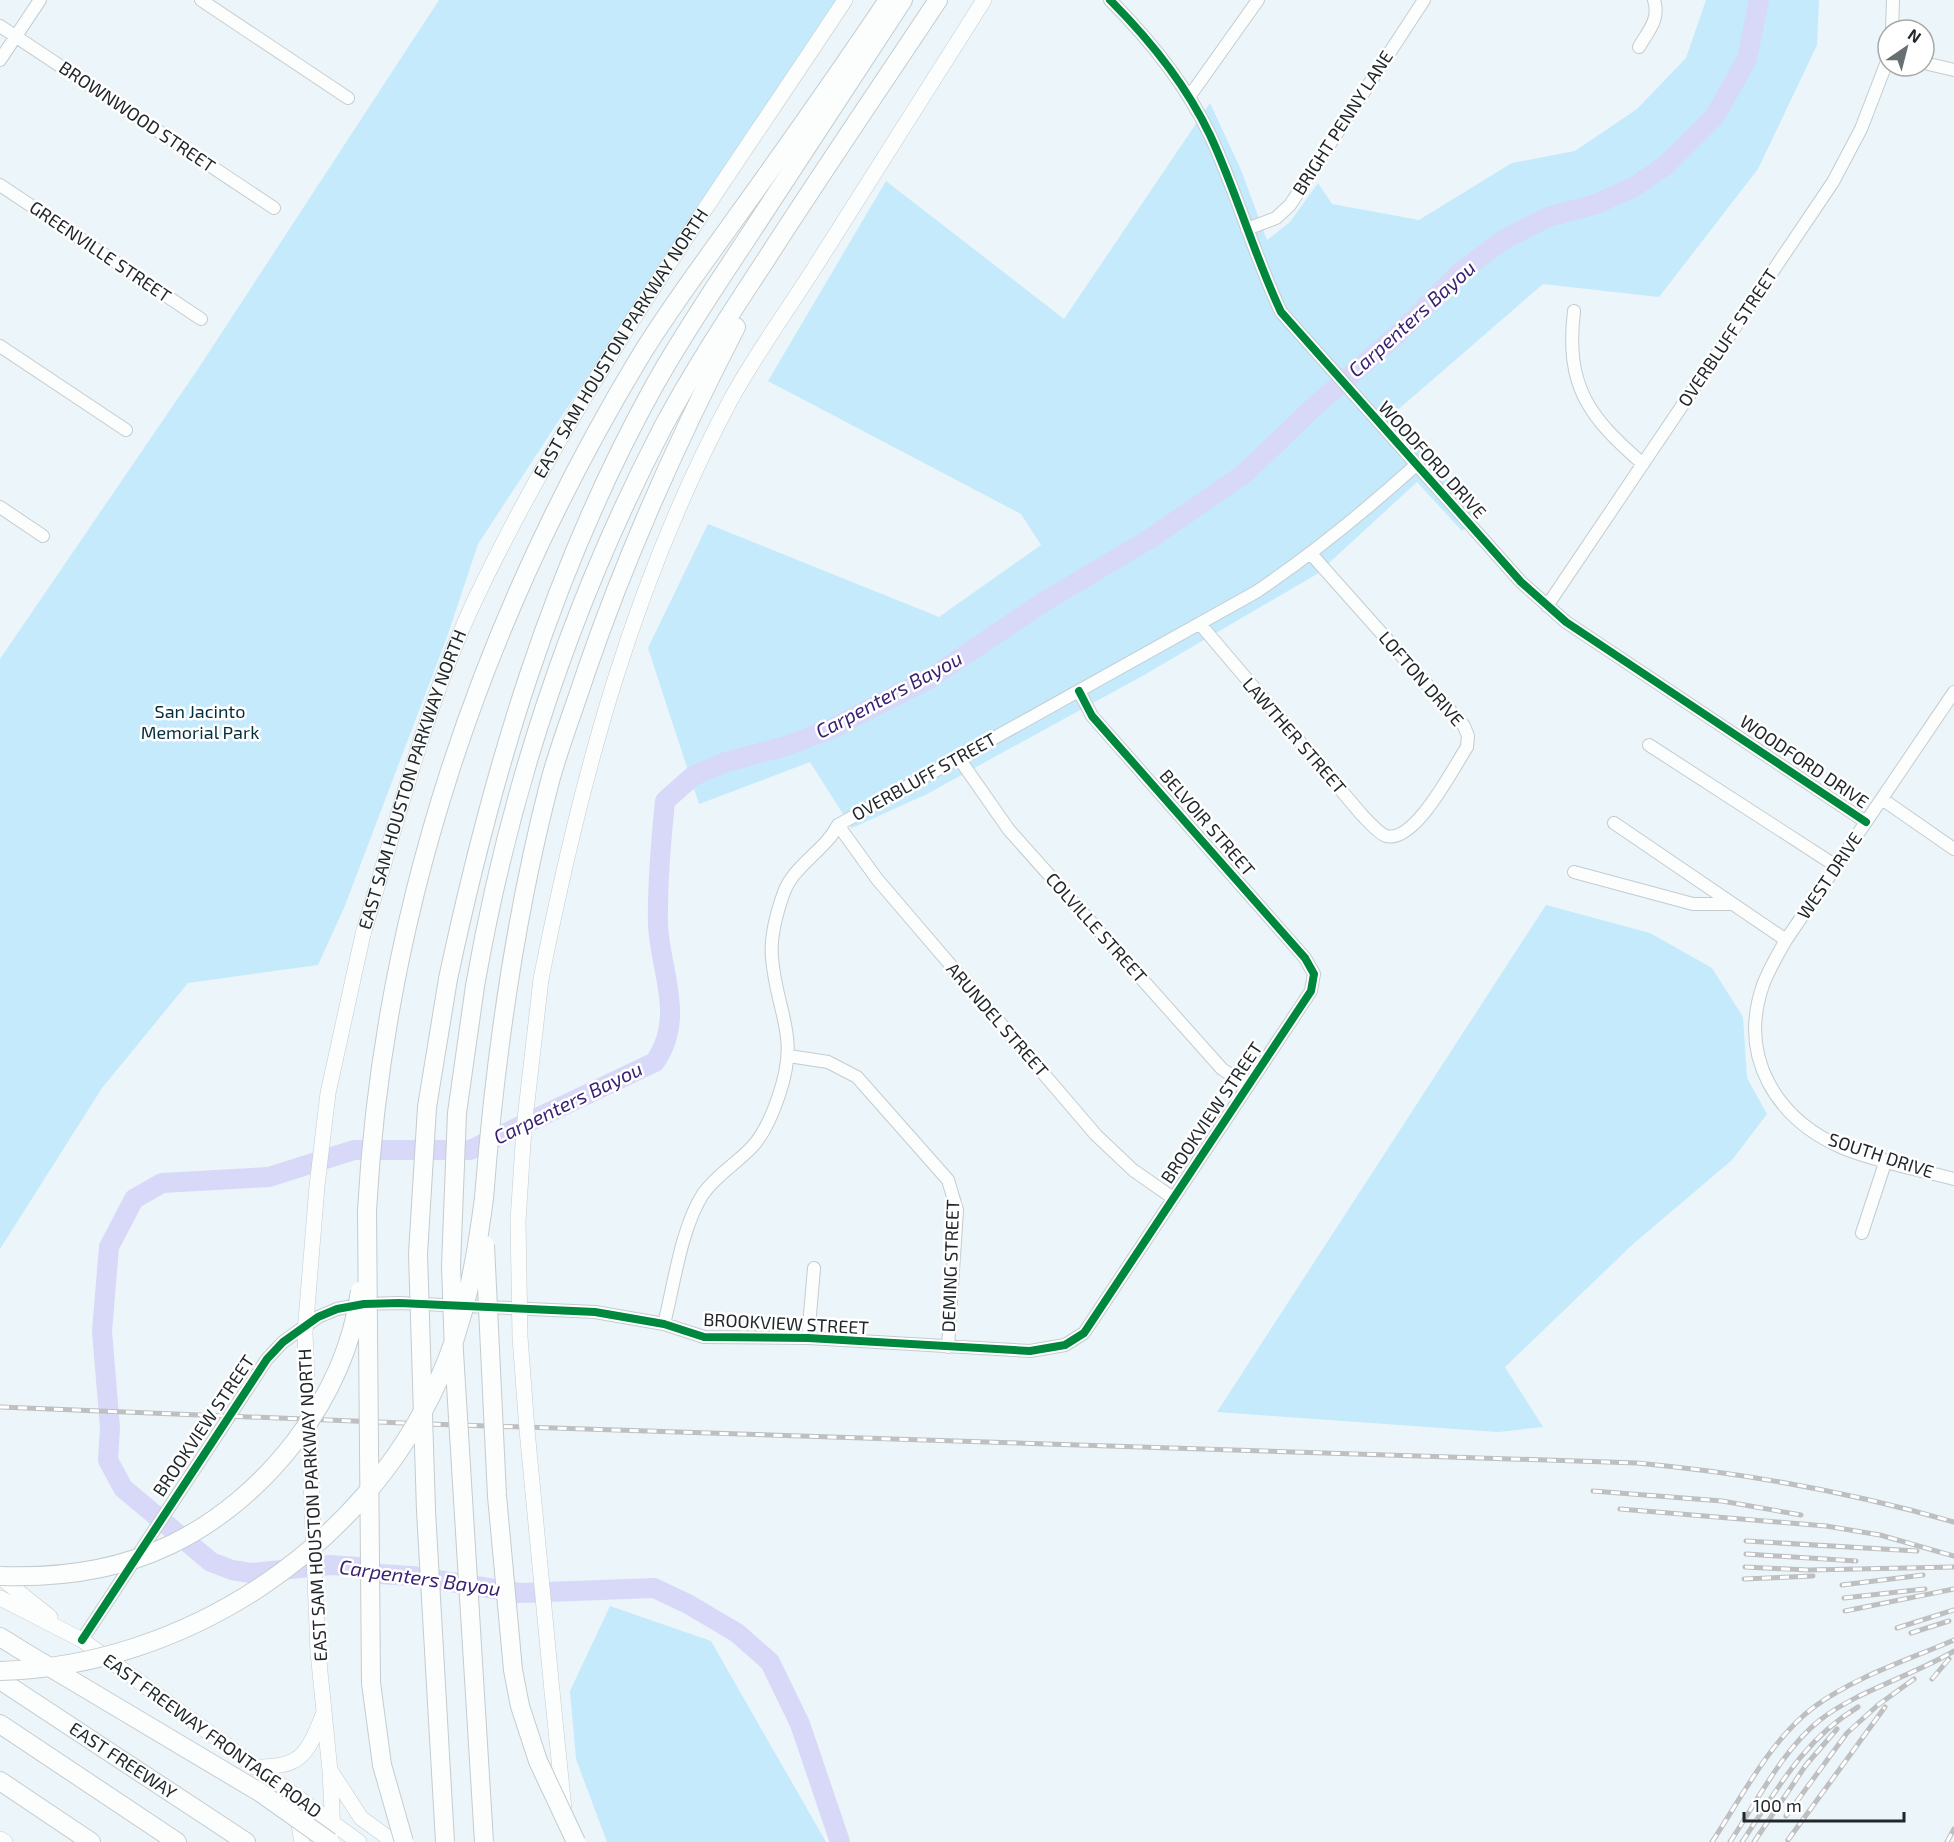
<svg xmlns="http://www.w3.org/2000/svg" width="1954" height="1842" viewBox="0 0 1954 1842" font-family="'Exo 2',sans-serif">
<style>
.green{fill:#c4eafc}
.lines{fill:none;stroke-linecap:round;stroke-linejoin:round}
.river{stroke:#d8d8f8;stroke-width:20}
.minor-casing{stroke:#c4cccf;stroke-width:14}
.major-casing{stroke:#c4cccf;stroke-width:16}
.highway-casing{stroke:#c4cccf;stroke-width:20}
.minor{stroke:#fcfefe;stroke-width:12}
.major{stroke:#fcfefe;stroke-width:15}
.highway{stroke:#fcfefe;stroke-width:18}
.rail-casing{stroke:#bdbfc0;stroke-width:5}
.rail{stroke:#fff;stroke-width:3;stroke-dasharray:9;stroke-linecap:butt}
.major-bridge-casing{stroke:#c4cccf;stroke-width:16;stroke-linecap:butt}
.highway-bridge-casing{stroke:#c4cccf;stroke-width:20;stroke-linecap:butt}
.major-bridge{stroke:#fcfefe;stroke-width:15}
.highway-bridge{stroke:#fcfefe;stroke-width:18}
.cycleway-casing{stroke:#fff;stroke-width:11}
.cycleway{stroke:#00873e;stroke-width:8}
.labels{text-anchor:middle;stroke-width:5;stroke-linejoin:round;paint-order:stroke}
.street-label{font-size:18px;fill:#21272a;stroke:#fff}
.park-label{font-size:18px;fill:#032e3e;stroke:#fff}
.water-label{font-size:20px;font-style:italic;fill:#371f71;stroke:#fff}
</style>
<rect width="100%" height="100%" fill="#ecf5f9"/>
<path class="green" d="M439,0H839L724,168L478,544L447,637L344,908L318,965L188,983L102,1088L0,1249V659L200,366Z
M1706,0H1819L1817,45L1758,169L1659,297L1543,284L1393,414L1478,517L1462,531L1417,482L1317,574L1144,675L927,794L852,828L810,762L699,804L648,648L708,524L939,617L1041,545L1021,514L768,381L886,181L1064,319L1210,103L1241,170L1267,240L1290,222L1318,183L1332,204L1419,220L1512,163L1575,151L1637,109L1686,58Z
M1546,905L1650,933L1712,968L1743,1017L1747,1078L1767,1114L1732,1160L1633,1244L1505,1367L1543,1427L1498,1432L1217,1412Z
M610,1606L711,1641L826,1842H607L576,1759L570,1691Z"/>
<g class="lines">
<path class="river" d="M840,1842L800,1724L770,1662L737,1633L688,1604L654,1588L520,1593L412,1576L379,1574L358,1567L330,1565L251,1573L232,1570L211,1562L123,1488L108,1460L110,1428L102,1331L109,1247L134,1199L162,1183L269,1177L354,1150H470L655,1062C686,1017 660,972 658,924C657,883 661,841 665,801L693,776L726,762L786,746L833,728L932,677L1042,603L1151,538L1244,474L1316,405L1399,333L1459,273L1503,240L1548,217L1596,204L1634,187L1666,165L1715,116L1747,59L1759,0"/>
<g class="minor-casing">
<path id="minor" d="M201,0L348,98
M1110,0C1149,39 1186,85 1210,135C1237,193 1254,255 1281,312L1521,582L1566,622L1866,822
M0,26L274,208
M1892,30L1893,0
M1639,47C1649,30 1660,19 1654,0
M0,60L40,0
M1924,63L1954,70
M1189,97L1258,0
M0,185L201,319
M1247,229L1276,218L1290,205L1424,0
M1574,311C1565,387 1589,417 1643,464
M0,346L126,430
M0,507L43,536
M1547,606L1833,182L1861,129L1888,59
M1200,624L1362,815C1368,821 1378,833 1386,836C1415,844 1453,768 1467,747L1468,736L1464,726L1312,555
M1954,692L1786,940C1778,954 1769,969 1763,985C1738,1057 1776,1119 1843,1148C1874,1161 1920,1170 1954,1179
M1649,745L1836,866
M958,757L1009,830L1222,1069L1248,1086
M1882,799L1954,849
M1614,823L1786,940
M838,825L877,879L1096,1135L1133,1170L1173,1198
M1574,872L1693,904H1731
M789,1056L828,1062L857,1077L948,1180L957,1210L948,1347
M1862,1233L1886,1160
M664,1324C674,1285 681,1228 703,1194C716,1175 736,1164 752,1147C765,1133 773,1113 779,1095C800,1034 777,1015 772,958C770,937 776,915 783,895C792,866 825,851 838,825L1256,592C1314,553 1365,511 1416,465
M808,1338L814,1268
M82,1640L267,1359L283,1342L318,1317L337,1309L364,1304L399,1303L595,1312L664,1324L704,1337L808,1338L1030,1351L1065,1345L1084,1333L1311,991L1314,974L1305,958L1092,716L1079,691"/>
</g>
<g class="major-casing">
<g id="major">
<path id="s1" d="M363,934C397,823 425,707 474,602C575,388 716,196 845,0"/>
<path d="M541,979C581,777 633,583 730,401C755,355 787,311 815,267C871,178 928,89 984,0"/>
<path d="M0,1577L50,1617"/>
<path d="M0,1598L82,1640L359,1842"/>
<path d="M318,1652L330,1771L333,1831"/>
<path d="M552,1691L564,1809"/>
<path d="M254,1767C301,1767 306,1757 323,1715"/>
<path d="M332,1773L361,1818L394,1842"/>
<path d="M297,1813L302,1842"/>
<path d="M0,1839L5,1842"/>
</g>
</g>
<g class="highway-casing">
<g id="highway">
<path d="M448,979C492,773 551,572 654,386C683,334 717,284 750,234C801,156 852,78 903,0"/>
<path d="M475,986C509,792 572,602 663,427C694,369 731,313 767,258C823,171 881,86 938,0"/>
<path d="M484,1198C495,1057 514,919 550,781C560,744 574,709 586,672C627,553 678,439 736,327"/>
<path d="M367,1211C383,910 483,618 638,360C668,310 704,263 738,215C789,144 839,73 888,0"/>
<path d="M0,1637L21,1650"/>
<path id="s2" d="M0,1680L246,1842"/>
<path d="M0,1724L177,1842"/>
<path d="M0,1781L91,1842"/>
</g>
</g>
<use href="#minor" class="minor"/>
<use href="#major" class="major"/>
<use href="#highway" class="highway"/>
<g class="rail-casing">
<path id="rail" d="M0,1407L428,1424L1637,1463C1745,1473 1850,1492 1954,1522
M1593,1491L1722,1501L1801,1515
M1620,1509L1826,1526L1880,1535L1954,1556
M1746,1541L1917,1551
M1746,1554L1856,1561
M1745,1567L1808,1570L1954,1567
M1744,1579L1813,1576
M1842,1585L1923,1575
M1844,1598L1925,1589
M1845,1611L1954,1589
M1897,1628L1954,1610
M1911,1633L1949,1621
M1932,1679L1949,1659
M1786,1816L1847,1733L1878,1705L1914,1679
M1788,1840L1885,1707
M1712,1842C1742,1797 1770,1740 1814,1707C1854,1677 1908,1660 1954,1640
M1730,1842C1756,1803 1783,1749 1820,1720C1857,1691 1912,1676 1954,1651
M1742,1842C1777,1790 1803,1740 1858,1707
M1754,1842L1806,1765L1837,1729
M1947,1842L1954,1829"/>
</g>
<use href="#rail" class="rail"/>
<g class="major-bridge-casing">
<path id="major-bridge" d="M541,979L524,1128L518,1221L520,1337L527,1430L552,1691
M318,1652L305,1333L317,1186L328,1093L363,934"/>
</g>
<g class="highway-bridge-casing">
<path id="highway-bridge" d="M475,986L457,1113L451,1266L454,1352L484,1842
M367,1211L371,1683L382,1765L404,1842
M485,1245L497,1496L513,1670L520,1706L538,1761L576,1842
M0,1576C57,1578 118,1570 170,1545C266,1499 346,1397 360,1291
M21,1650L261,1793L330,1842
M0,1671C185,1666 363,1549 439,1379C465,1322 476,1260 484,1198
M445,1842L426,1511L418,1254L427,1107L448,979"/>
</g>
<use href="#major-bridge" class="major-bridge"/>
<use href="#highway-bridge" class="highway-bridge"/>
<g class="cycleway-casing">
<path id="cycleway" d="M1110,0C1149,39 1186,85 1210,135C1237,193 1254,255 1281,312L1521,582L1566,622L1866,822
M82,1640L267,1359L283,1342L318,1317L337,1309L364,1304L399,1303L595,1312L664,1324L704,1337L808,1338L1030,1351L1065,1345L1084,1333L1311,991L1314,974L1305,958L1092,716L1079,691"/>
</g>
<use href="#cycleway" class="cycleway"/>
</g>
<g class="labels">
<g class="street-label">
<text transform="translate(137 117) rotate(34)" y="6">BROWNWOOD STREET</text>
<text transform="translate(1343 123) rotate(-57)" y="6">BRIGHT PENNY LANE</text>
<text transform="translate(100 252) rotate(34)" y="6">GREENVILLE STREET</text>
<text transform="translate(1728 338) rotate(-56)" y="6">OVERBLUFF STREET</text>
<text dy="6" stroke="none"><textPath href="#s1" startOffset="648">EAST SAM HOUSTON PARKWAY NORTH</textPath></text>
<text transform="translate(1432 460) rotate(48)" y="6">WOODFORD DRIVE</text>
<text transform="translate(1421 679) rotate(49)" y="6">LOFTON DRIVE</text>
<text transform="translate(1294 736) rotate(49)" y="6">LAWTHER STREET</text>
<text transform="translate(1804 762) rotate(34)" y="6">WOODFORD DRIVE</text>
<text transform="translate(924 777) rotate(-29)" y="6">OVERBLUFF STREET</text>
<text dy="6" stroke="none"><textPath href="#s1" startOffset="162">EAST SAM HOUSTON PARKWAY NORTH</textPath></text>
<text transform="translate(1207 823) rotate(49)" y="6">BELVOIR STREET</text>
<text transform="translate(1830 876) rotate(-56)" y="6">WEST DRIVE</text>
<text transform="translate(1096 928) rotate(48)" y="6">COLVILLE STREET</text>
<text transform="translate(997 1020) rotate(49)" y="6">ARUNDEL STREET</text>
<text transform="translate(1212 1113) rotate(-56)" y="6">BROOKVIEW STREET</text>
<text transform="translate(1881 1156) rotate(18)" y="6">SOUTH DRIVE</text>
<text transform="translate(951 1266) rotate(-88)" y="6">DEMING STREET</text>
<text transform="translate(786 1324) rotate(3)" y="6">BROOKVIEW STREET</text>
<text transform="translate(204 1426) rotate(-56)" y="6">BROOKVIEW STREET</text>
<text transform="translate(313 1505) rotate(-93)" y="6">EAST SAM HOUSTON PARKWAY NORTH</text>
<text transform="translate(212 1736) rotate(36)" y="6">EAST FREEWAY FRONTAGE ROAD</text>
<text dy="6" stroke="none"><textPath href="#s2" startOffset="147">EAST FREEWAY</textPath></text>
</g>
<g class="park-label">
<text x="200" y="718">San Jacinto<tspan x="200" dy="21">Memorial Park</tspan></text>
</g>
<g class="water-label">
<text transform="translate(1412 319) rotate(-42)" y="7">Carpenters Bayou</text>
<text transform="translate(889 695) rotate(-28)" y="7">Carpenters Bayou</text>
<text transform="translate(568 1103) rotate(-26)" y="7">Carpenters Bayou</text>
<text transform="translate(420 1578) rotate(8)" y="7">Carpenters Bayou</text>
</g>
</g>
<g transform="translate(1906 48) rotate(35)"><circle r="28" fill="#ffffff" stroke="#a6a9aa" stroke-width="1.5"/>
<path d="M0-4.5L10 22L0 15L-10 22Z" fill="#686f72"/>
<text y="-9" font-size="16" font-weight="bold" text-anchor="middle" fill="#21272a">N</text>
</g>
<path d="M1744 1812v9h160v-9" fill="none" stroke="#21272a" stroke-width="3"/>
<text x="1753" y="1812" font-size="18" fill="#21272a" stroke="#ffffff" stroke-width="4.5" paint-order="stroke">100 m</text>
</svg>
